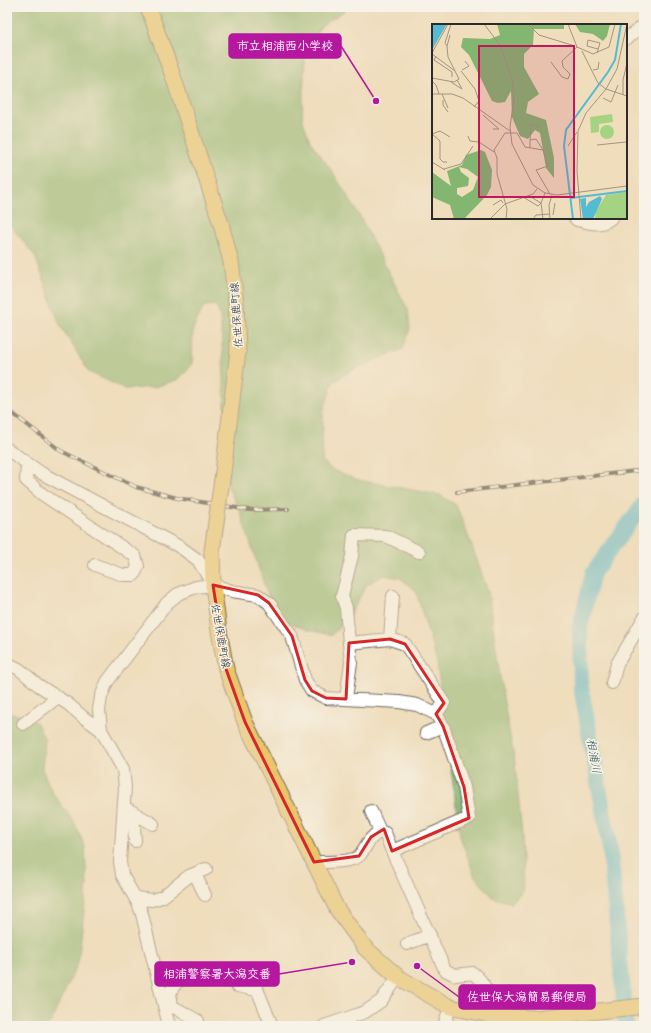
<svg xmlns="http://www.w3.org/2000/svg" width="651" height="1033" viewBox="0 0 651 1033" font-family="Delius,'Klee One',sans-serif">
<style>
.forest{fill:#83b670;stroke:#57704e}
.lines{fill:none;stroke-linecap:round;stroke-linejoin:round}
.river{stroke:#54bbd2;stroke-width:16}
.minor-casing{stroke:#70695e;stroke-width:14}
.major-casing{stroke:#70695e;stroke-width:17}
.minor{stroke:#fff;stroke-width:12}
.major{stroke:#ebc669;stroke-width:15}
.rail-casing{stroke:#2b2b2b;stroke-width:4}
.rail{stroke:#f7f3e8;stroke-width:2.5;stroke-dasharray:8;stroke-linecap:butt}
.major-bridge-casing{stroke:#70695e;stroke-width:17;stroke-linecap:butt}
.major-bridge{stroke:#ebc669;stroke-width:15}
.marked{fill:none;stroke:#d62828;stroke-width:3;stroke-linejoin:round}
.labels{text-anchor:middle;stroke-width:3;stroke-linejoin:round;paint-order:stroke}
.street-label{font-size:11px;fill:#2b2b2b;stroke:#f7f3e8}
.water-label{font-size:12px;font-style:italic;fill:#37565d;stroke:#f7f3e8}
.inset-river{fill:none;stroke:#54bbd2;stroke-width:2}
.inset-road{fill:none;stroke:#a19682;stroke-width:1}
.view{fill:#c2185b;fill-opacity:0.15;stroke:#c2185b;stroke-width:2}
.inset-edge{fill:none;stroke:#2b2b2b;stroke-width:2}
.leader{fill:none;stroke:#b5179e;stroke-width:1.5}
.callout-dot{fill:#b5179e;stroke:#f7f3e8;stroke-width:1.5}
.callout{fill:#b5179e;stroke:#b5179e;stroke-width:1.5}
.callout-label{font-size:12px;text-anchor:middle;font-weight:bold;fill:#fff}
</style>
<rect width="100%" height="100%" fill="#f7f3e8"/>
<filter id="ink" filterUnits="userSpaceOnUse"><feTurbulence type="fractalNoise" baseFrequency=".025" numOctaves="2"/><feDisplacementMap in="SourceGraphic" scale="8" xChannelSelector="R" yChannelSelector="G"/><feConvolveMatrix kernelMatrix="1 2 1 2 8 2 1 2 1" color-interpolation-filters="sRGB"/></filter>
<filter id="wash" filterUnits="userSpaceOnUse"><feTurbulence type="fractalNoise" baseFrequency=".012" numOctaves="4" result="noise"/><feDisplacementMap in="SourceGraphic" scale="16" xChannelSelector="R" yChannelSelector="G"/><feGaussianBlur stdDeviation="0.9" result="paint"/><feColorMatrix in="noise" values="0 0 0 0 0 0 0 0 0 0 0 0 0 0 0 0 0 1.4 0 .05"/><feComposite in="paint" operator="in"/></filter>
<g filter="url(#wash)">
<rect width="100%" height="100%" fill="#efddbc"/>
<path class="forest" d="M7,7H350L321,26L305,51L302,118L310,141L332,171L358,213L408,310L410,329L403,349L352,370L333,382L323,413L322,460L332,470L358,480L440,495L456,505L472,546L488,592L502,691L515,763L522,835L524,890L512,903L494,898L475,877L460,836L437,663L416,591L400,578L384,575L367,584L347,620L331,635L307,630L279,618L266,590L240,512L228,487L223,358L220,316L216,305L204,306L193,329L192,365L179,379L155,387L125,389L89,372L60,325L35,256L7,221Z
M7,714H15L37,723L45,740L42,769L52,792L74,822L85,847L87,885L78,963L51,1021L47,1026H7Z"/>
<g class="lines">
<path class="river" d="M626,1026L610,848L581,687L580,627L593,573L644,503"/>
</g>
</g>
<g filter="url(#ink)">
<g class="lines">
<g class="minor-casing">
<path id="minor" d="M626,39L644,25
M575,218L577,220C589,223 600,227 611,218
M7,449L41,473L180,547L198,560L213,585
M27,464L26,480L42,494L135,556L138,566L134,575H123L95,565
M390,639L393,596
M349,643L346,608L342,596L352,556L354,535L386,536L419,552
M7,663L19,669L38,685L68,704L83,717L101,730
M612,683L617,664L644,618
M346,699L351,662L349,643L390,639L405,644L444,703L436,714
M23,724L58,697
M426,733L443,726
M124,807L153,824
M371,811L380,831L385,833L392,851
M133,812L135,841
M314,862C325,862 353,863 360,855C368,844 368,839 380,831
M195,874L205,895
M135,898L152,900L162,897L189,876L206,869
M407,944L430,935
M255,984L272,1026
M237,986L257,990
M172,1006L170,993L175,984L190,972
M166,1009L172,1006L198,1021
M169,1026L142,914L138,903L122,875L120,862L125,787L123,769L101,730L99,710L101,697L107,682L167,603L178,594L196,587L213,585L232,591L258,595L269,603L292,636L305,680L312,691L326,698L399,702L417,705L436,714L443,726L464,787L469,818L392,851L445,970L455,975L473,973C490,988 487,993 485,1014
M324,1026L365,1012L381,1001L398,977
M444,1026L450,1007"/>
</g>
<g class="major-casing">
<path id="major" d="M148,7L173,76L221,224L231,262L236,302L238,351L223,472
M212,551L213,585L219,631L226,669L245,722L337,909L365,948L398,977L450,1007L485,1014L493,1016L535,1018L644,1006"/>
</g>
<use href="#minor" class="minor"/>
<use href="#major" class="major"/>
<g class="rail-casing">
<path id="rail" d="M7,409L61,451L136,487L177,498L249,510L288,509
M457,492L644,470"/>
</g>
<use href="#rail" class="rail"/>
<g class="major-bridge-casing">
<path id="major-bridge" d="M212,551L223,472"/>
</g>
<use href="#major-bridge" class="major-bridge"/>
</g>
</g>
<path d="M0 0H651V1033H0ZM213,585L258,595L269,603L292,636L305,680L312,691L326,698L346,699L349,643L390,639L405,644L444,703L436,714L443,726L464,787L469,818L392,851L384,829L371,837L359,856L314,862L245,722L226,669Z" fill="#efddbc" fill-opacity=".55" fill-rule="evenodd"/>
<path class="marked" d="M213,585L258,595L269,603L292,636L305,680L312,691L326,698L346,699L349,643L390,639L405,644L444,703L436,714L443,726L464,787L469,818L392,851L384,829L371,837L359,856L314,862L245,722L226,669Z"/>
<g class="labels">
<g class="street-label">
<text transform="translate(236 315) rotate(-94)" y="4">佐世保鹿町線</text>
<text transform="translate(221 636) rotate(80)" y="4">佐世保鹿町線</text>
</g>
<g class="water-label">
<text transform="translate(594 756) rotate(80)" y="4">相浦川</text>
</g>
</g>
<g transform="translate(432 24)">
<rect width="195" height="195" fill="#efddbc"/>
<path d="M180,90L181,98L167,100V108L159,109L158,93ZM168 108a7 7 0 1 1 14 0a7 7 0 1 1-14 0ZM195,168V195H163L164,187L174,171Z" fill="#a4d482"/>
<path d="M65,0H132V5H102L101,21L92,30V43L107,70L96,78L94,89L114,96L122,134V154L114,144L108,109L103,106L96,115L88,112L80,93L79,67L73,78L66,79L60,77L37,31L29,23L31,14L58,15L68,11ZM143,0H178L175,12L171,17L161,10L148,8ZM49,126L53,128L60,146L59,163L55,171L32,195H22L18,181L0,173V148L19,162L15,147L30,141L34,131ZM27,143L35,145L46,153L41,166L30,173L25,170V164L36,162L37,154L29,148Z" fill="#83b670" fill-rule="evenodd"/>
<path d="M0,0H15L0,26ZM168,172L170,175L161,195H151L148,175L154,174V183L157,178Z" fill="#54bbd2"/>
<path class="inset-river" d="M139,174L195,167M141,195L132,122L134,106L176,48L183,36L189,0"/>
<path class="inset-road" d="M52,0L68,21L80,55L82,74L78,103L80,120L101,161L113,169L125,171L195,162M96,0L107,11L143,22M136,0L145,23L161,30L177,23L183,0M18,11L15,22L13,19L19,0M150,27L166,59L174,65L195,72M0,29L16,0M165,29L168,19L156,16L155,22L166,25M0,30L23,47M4,32L2,36L20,48V53M119,38L130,53L136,55L138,50L131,43L130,37L145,23M30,46L37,42L33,37M161,46L166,45L167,38M29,47L43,65L47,77L42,83M0,54L22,58L27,55L16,33L15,22M0,57L4,61L7,70M19,58L30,65L25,56M0,70H20L31,74L78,107M10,70L16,84M191,71V56L195,39M171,74L179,78L186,61M11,76V81L16,88M51,91L67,105H61M0,110L8,117V135L11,138H15M0,110L8,107L18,113M36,112L38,117L47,118L62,128M98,116L99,100L108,103M195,118V101M165,121L194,118M136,122L145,108M98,124V116L104,115L111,126M0,138L13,146M12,145L29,140L41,122M97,172L109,179M91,173L106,182L109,179M61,181L69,176L71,179M121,191L123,179M58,195L73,180L101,170L105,165M74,195L75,185L65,150V134L62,126L73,109H85L93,123L111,126L116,142L104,146L118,170M101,195L104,191L118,190M111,195L109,179L113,169M118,195L117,181L120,171M149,195L145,147L146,107L154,89L174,65L185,45L195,0"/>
<path class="view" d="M47,22H142V173H47Z"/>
<rect width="195" height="195" class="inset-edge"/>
</g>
<path class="leader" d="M376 101L341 46M352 962L279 974M417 966L459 997"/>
<g class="callout-dot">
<circle cx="376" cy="101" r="4"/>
<circle cx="352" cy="962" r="4"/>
<circle cx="417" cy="966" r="4"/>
</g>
<g class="callout">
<rect x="229" y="34" width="112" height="24" rx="4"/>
<rect x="155" y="962" width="124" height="24" rx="4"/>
<rect x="459" y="985" width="136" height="24" rx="4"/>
</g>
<g class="callout-label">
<text x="285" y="50">市立相浦西小学校</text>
<text x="217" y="978">相浦警察署大潟交番</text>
<text x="527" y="1001">佐世保大潟簡易郵便局</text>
</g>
<rect width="651" height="1033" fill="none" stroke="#f7f3e8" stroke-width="24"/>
</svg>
